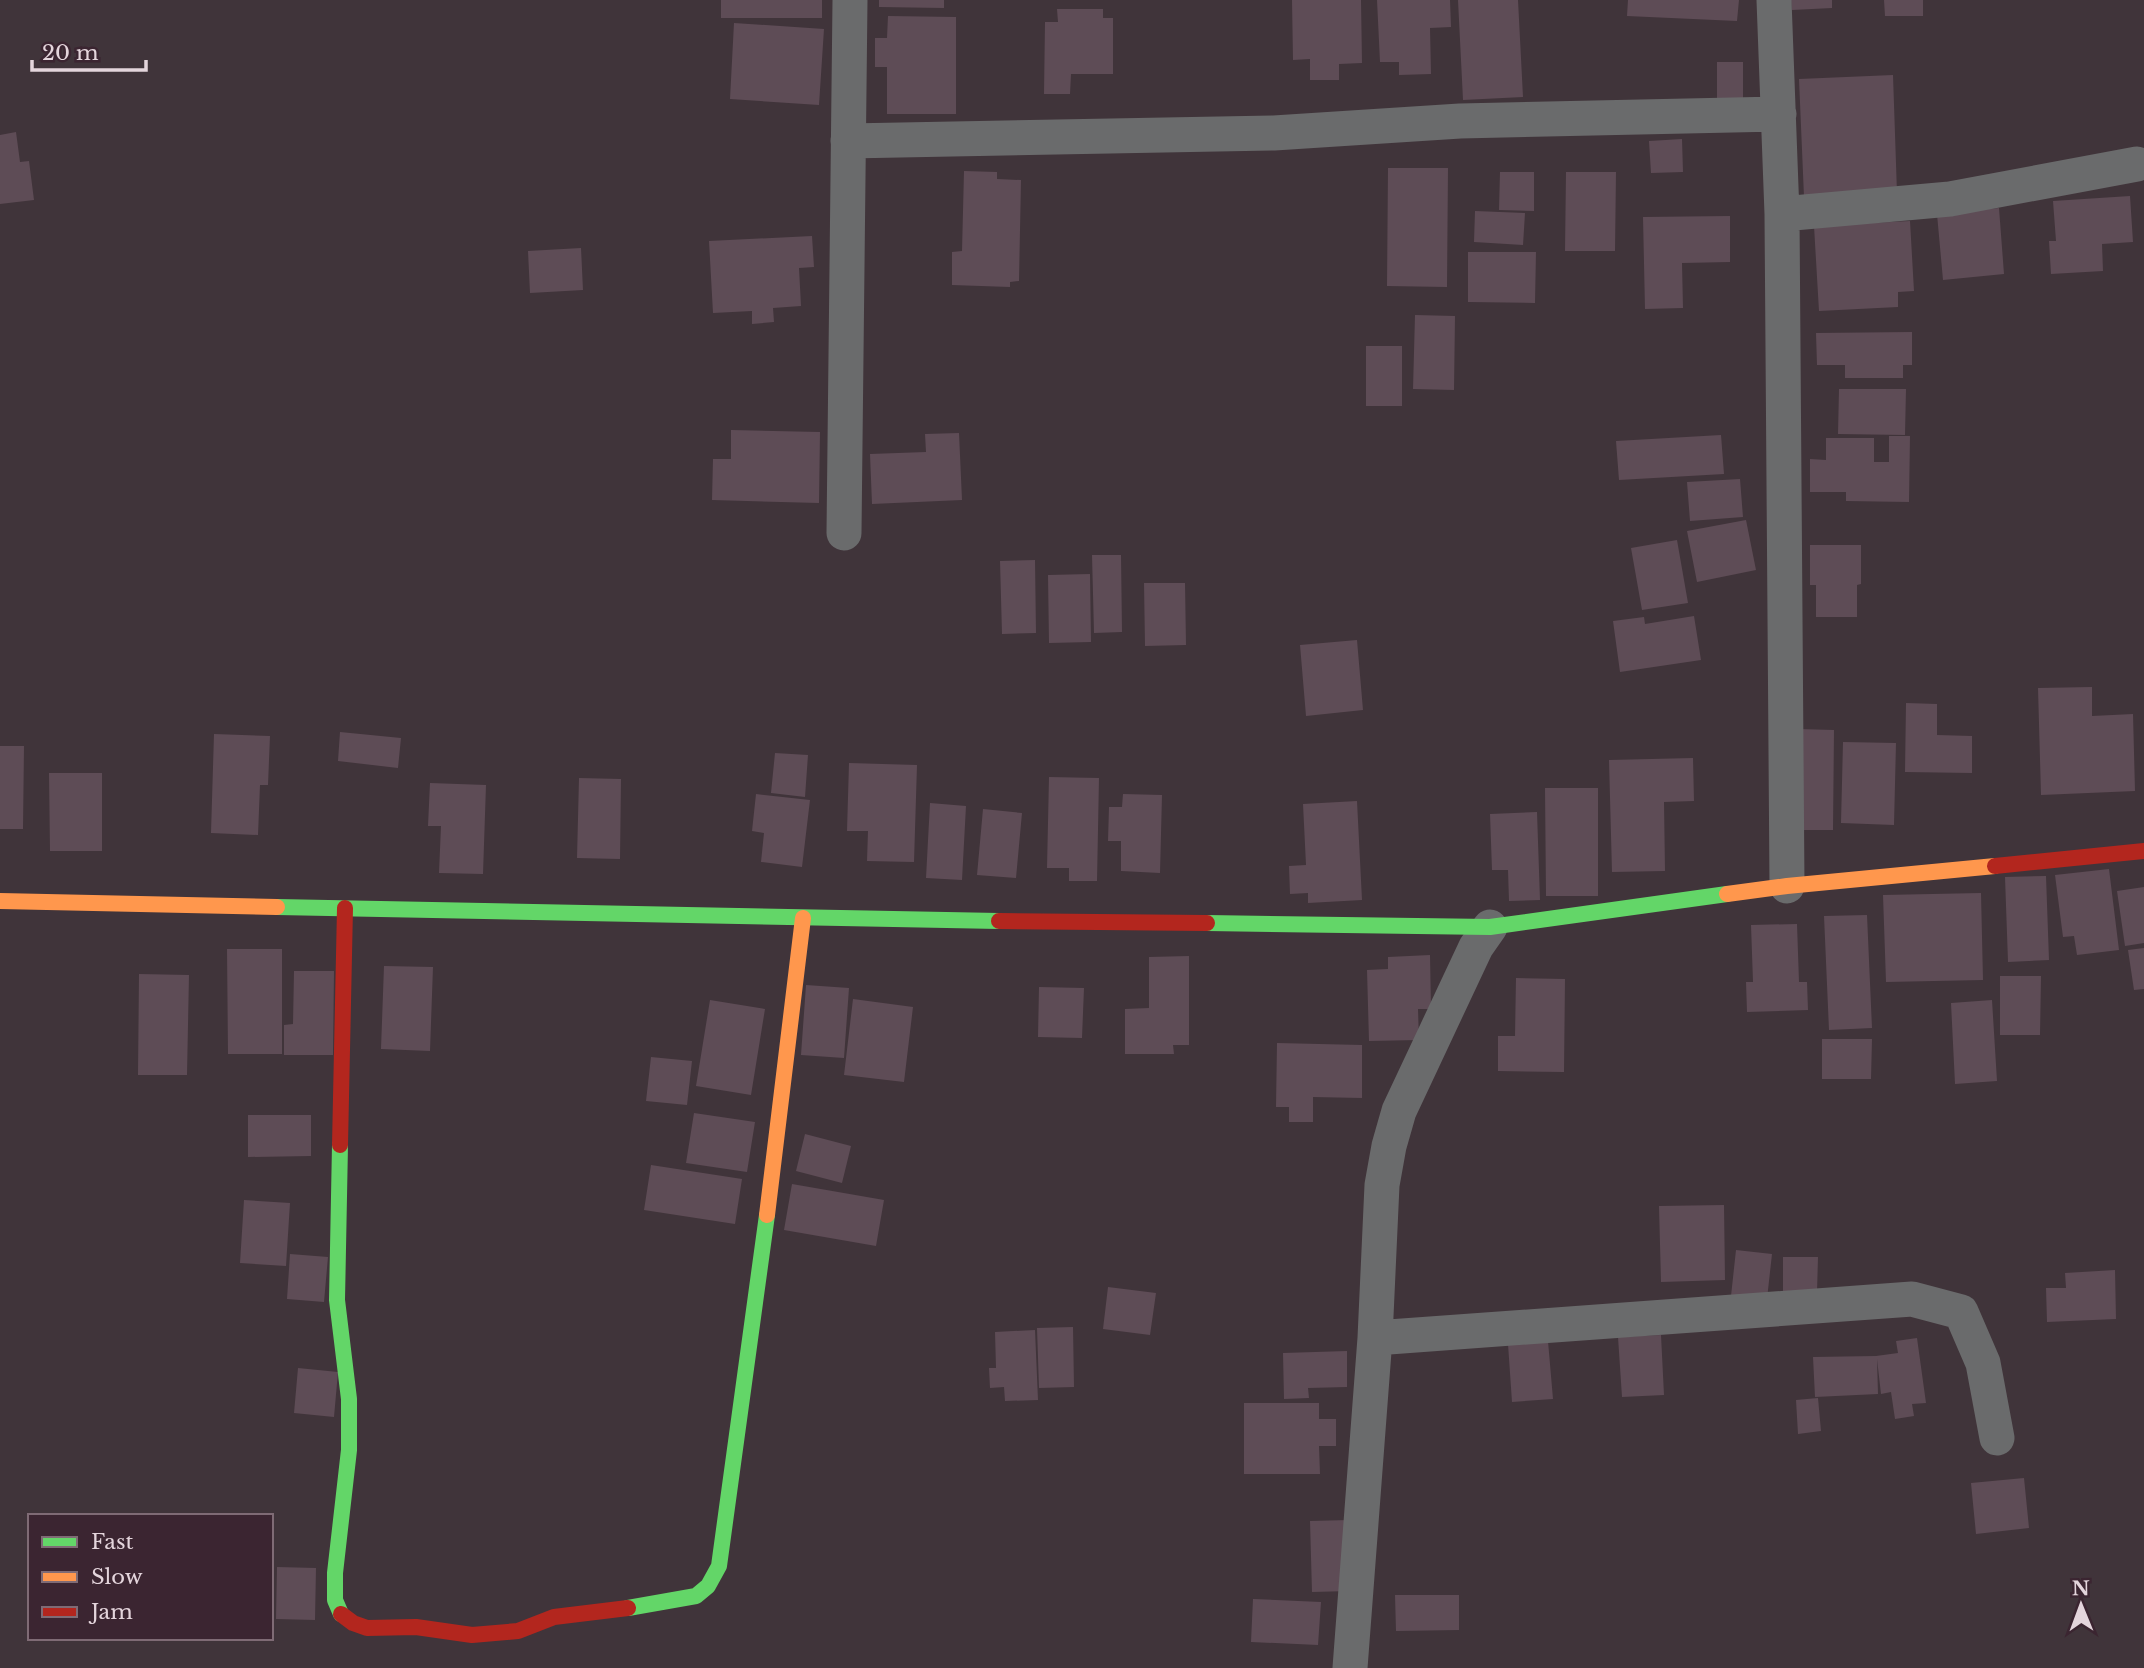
<svg xmlns="http://www.w3.org/2000/svg" width="2144" height="1668" viewBox="0 0 2144 1668" font-family="'Libre Baskerville',serif">
<style>
.building{fill:#5e4c56}
.lines{fill:none;stroke-linecap:round;stroke-linejoin:round}
.street{stroke:#6a6b6c;stroke-width:35}
.fast{stroke:#63d668;stroke-width:16}
.slow{stroke:#ff974d;stroke-width:16}
.jam{stroke:#b3261e;stroke-width:16}
</style>
<rect width="100%" height="100%" fill="#40343a"/>
<path class="building" d="M721,0H822V18H721Z
M879,0H944V8L879,7Z
M1292,0H1361L1362,63L1339,64V80H1310V59L1293,60Z
M1377,0H1450L1451,27L1430,28L1431,74L1399,75V62H1380Z
M1458,0H1518L1523,97L1463,100Z
M1628,0H1739L1737,21L1627,16Z
M1791,0H1832V8L1792,10Z
M1884,0H1923V16H1885Z
M1057,9H1103V18H1113V74H1071L1070,94H1044L1045,22H1058Z
M888,16L956,17V114H887V67H875V38H887Z
M734,23L824,29L819,105L730,99Z
M1717,62H1743V104L1717,103Z
M1893,75L1897,193L1804,197L1799,79Z
M16,132L20,162L29,161L34,200L0,204V135Z
M1682,139L1683,172L1651,173L1649,141Z
M1388,168H1448L1447,287L1387,286Z
M964,171L997,172V179L1021,180L1019,281L1010,282V287L952,285V252L962,251Z
M1500,172H1534V211L1499,210Z
M1566,172H1616L1615,251H1565Z
M2130,196L2133,242L2102,244L2103,271L2051,274L2049,241H2056L2053,201Z
M1999,208L2004,274L1943,280L1937,214Z
M1475,211L1525,213L1523,245L1474,242Z
M1730,216V262L1682,263L1683,308L1645,309L1643,217Z
M1910,221L1914,291L1898,292V307L1819,311L1814,226Z
M812,236L814,267L799,268L801,306L773,308L774,322L752,324V311L713,313L709,241Z
M581,248L583,290L530,293L528,251Z
M1468,252H1536L1535,303L1468,302Z
M1415,315L1455,316L1454,390L1413,389Z
M1912,332V365H1903V378H1845V365H1817L1816,333Z
M1366,346H1402V406H1366Z
M1839,389H1906L1905,435L1838,434Z
M731,430L820,432L819,503L712,500L713,459H731Z
M959,433L962,500L872,504L870,454L926,452L925,434Z
M1721,435L1724,474L1619,480L1616,441Z
M1889,436H1910L1909,502L1846,501V492H1810V459L1826,460V438H1874V462H1889Z
M1740,479L1743,517L1690,521L1687,482Z
M1746,520L1756,570L1697,582L1687,531Z
M1677,540L1688,603L1642,610L1631,548Z
M1810,545H1861V584L1857,585V617H1816V585H1810Z
M1092,555H1121L1122,632L1094,633Z
M1035,560L1036,633L1002,634L1000,561Z
M1090,574L1091,642L1049,643L1048,575Z
M1144,583H1185L1186,645L1145,646Z
M1694,616L1701,660L1620,672L1613,621L1644,617L1645,624Z
M1357,640L1363,710L1306,716L1300,645Z
M2092,687V716L2133,714L2135,791L2041,795L2038,688Z
M1906,703L1937,704V735L1972,736V773L1905,772Z
M1797,729L1834,730L1833,830H1802Z
M340,732L401,738L398,768L338,761Z
M214,734L270,736L268,785H260L258,835L211,833Z
M1843,742L1896,743L1894,825L1841,823Z
M0,746H24L23,829H0Z
M775,753L808,755L805,797L771,793Z
M1693,758L1694,801L1664,802L1665,871L1612,872L1609,760Z
M849,763L917,765L914,862L867,861L868,831H847Z
M49,773H102V851H50Z
M1049,777L1099,778L1097,881H1069V868H1047Z
M579,778L621,779L620,859L577,858Z
M430,783L486,785L483,874L439,873L441,826H428Z
M1545,788H1598V896H1546Z
M756,794L810,800L802,867L761,862L764,833L752,831Z
M1123,794L1162,795L1160,873L1121,871V841H1108L1109,807H1122Z
M1357,801L1362,900L1308,903V893L1290,894L1289,866L1306,865L1303,804Z
M930,803L966,806L962,880L926,878Z
M983,809L1022,813L1016,878L977,875Z
M1537,812L1540,900L1509,901L1508,870H1492L1490,814Z
M2109,869L2119,950L2077,955L2074,936L2063,937L2055,875Z
M2046,876L2049,960L2008,962L2005,877Z
M2144,887V943L2125,946L2117,891Z
M1981,893L1983,980L1886,982L1883,895Z
M1867,915L1872,1028L1829,1030L1824,916Z
M1797,924L1799,982H1807L1808,1010L1747,1012L1746,982H1753L1751,925Z
M2144,948V989L2134,990L2128,950Z
M227,949H282V1054H228Z
M1430,955L1431,1009H1418L1419,1040L1369,1041L1367,970L1388,969V957Z
M1189,956V1045H1173L1174,1054H1125V1009L1149,1008V957Z
M384,966L433,967L430,1051L381,1049Z
M294,971H334L333,1055H284V1025L293,1024Z
M139,974L189,975L187,1075H138Z
M2000,976H2041L2040,1035H2000Z
M1516,978L1565,979L1564,1072L1498,1071V1036H1515Z
M806,985L849,988L844,1058L801,1055Z
M1039,987L1084,988L1082,1038L1038,1037Z
M853,999L913,1007L904,1082L844,1075Z
M710,1000L765,1009L751,1095L696,1086Z
M1992,1000L1997,1081L1955,1084L1951,1003Z
M1822,1039H1872L1871,1079H1822Z
M1277,1043L1362,1045V1098L1313,1097V1122H1289V1107H1276Z
M651,1057L692,1061L687,1105L646,1101Z
M694,1113L755,1122L747,1172L686,1163Z
M248,1115H311V1156L248,1157Z
M805,1134L851,1146L842,1183L796,1171Z
M651,1165L742,1179L735,1224L644,1210Z
M792,1184L884,1200L876,1246L784,1230Z
M244,1200L290,1203L286,1266L240,1263Z
M1724,1205L1725,1280L1661,1282L1659,1206Z
M1736,1250L1772,1254L1767,1299L1731,1296Z
M290,1254L328,1257L324,1302L287,1299Z
M1783,1257H1818L1817,1293H1783Z
M2115,1270L2116,1319L2047,1322L2046,1288H2066L2065,1273Z
M1108,1287L1156,1293L1150,1335L1103,1329Z
M1073,1327L1074,1387L1039,1388L1037,1328Z
M1035,1330L1038,1400L1005,1401L1004,1387L990,1388L989,1368H996L995,1332Z
M1661,1335L1664,1395L1622,1397L1618,1337Z
M1917,1338L1926,1403L1912,1404L1914,1416L1895,1419L1891,1392L1881,1394L1877,1359L1878,1394L1815,1397L1813,1357L1876,1356L1898,1353L1896,1341Z
M1548,1341L1553,1399L1512,1402L1508,1344Z
M1347,1351V1387L1308,1388L1309,1398L1284,1399L1283,1353Z
M298,1368L338,1372L334,1417L294,1413Z
M1818,1398L1821,1431L1798,1434L1796,1400Z
M1244,1403H1319V1419H1336V1446H1319L1320,1474H1244Z
M2024,1478L2029,1528L1976,1534L1971,1483Z
M1349,1520L1350,1591L1312,1592L1310,1521Z
M277,1567L316,1568L315,1620L276,1619Z
M1395,1595H1459V1630L1396,1631Z
M1253,1599L1321,1602L1318,1645L1251,1642Z"/>
<g class="lines">
<path class="street" d="M1774,0L1782,214L1787,886
M848,141L1274,133L1460,121L1779,114
M1782,214L1950,199L2137,164
M844,533L850,0
M1375,1338L1912,1299L1961,1312L1983,1363L1997,1438
M1350,1668L1375,1338L1382,1185L1389,1146L1399,1111L1476,947L1490,927"/>
<path class="fast" d="M277,907L999,921
M1207,923L1490,927L1727,894
M340,1145L337,1300L349,1399V1450L335,1573V1600L341,1614
M628,1608L696,1596L708,1586L719,1566L767,1215"/>
<path class="slow" d="M1727,894L1787,886L1995,866
M0,901L277,907
M767,1215L803,918"/>
<path class="jam" d="M1995,866L2144,851
M999,921L1207,923
M340,1145L345,908
M341,1614L353,1623L367,1628L416,1627L472,1635L518,1631L554,1617L628,1608"/>
</g>
<rect x="28" y="1514" width="245" height="126" fill="#3b2531" stroke="#7f6b75" stroke-width="2"/>
<rect x="42" y="1537" width="35" height="10" fill="#63d668" stroke="#7f6b75" stroke-width="2"/>
<text x="91" y="1549" font-size="21" fill="#e4d5dc">Fast</text>
<rect x="42" y="1572" width="35" height="10" fill="#ff974d" stroke="#7f6b75" stroke-width="2"/>
<text x="91" y="1584" font-size="21" fill="#e4d5dc">Slow</text>
<rect x="42" y="1607" width="35" height="10" fill="#b3261e" stroke="#7f6b75" stroke-width="2"/>
<text x="91" y="1619" font-size="21" fill="#e4d5dc">Jam</text>
<g transform="translate(2081 1605) rotate(359)" stroke="#3b2531" stroke-width="5" paint-order="stroke">
<path d="M0-5L12 26L0 18L-12 26Z" fill="#e4d5dc"/>
<text y="-10" font-size="19" font-weight="bold" text-anchor="middle" fill="#e4d5dc">N</text>
</g>
<path d="M32 60v10h114v-10" fill="none" stroke="#e4d5dc" stroke-width="3.5"/>
<text x="42" y="60" font-size="21" fill="#e4d5dc" stroke="#3b2531" stroke-width="5" paint-order="stroke">20 m</text>
</svg>
